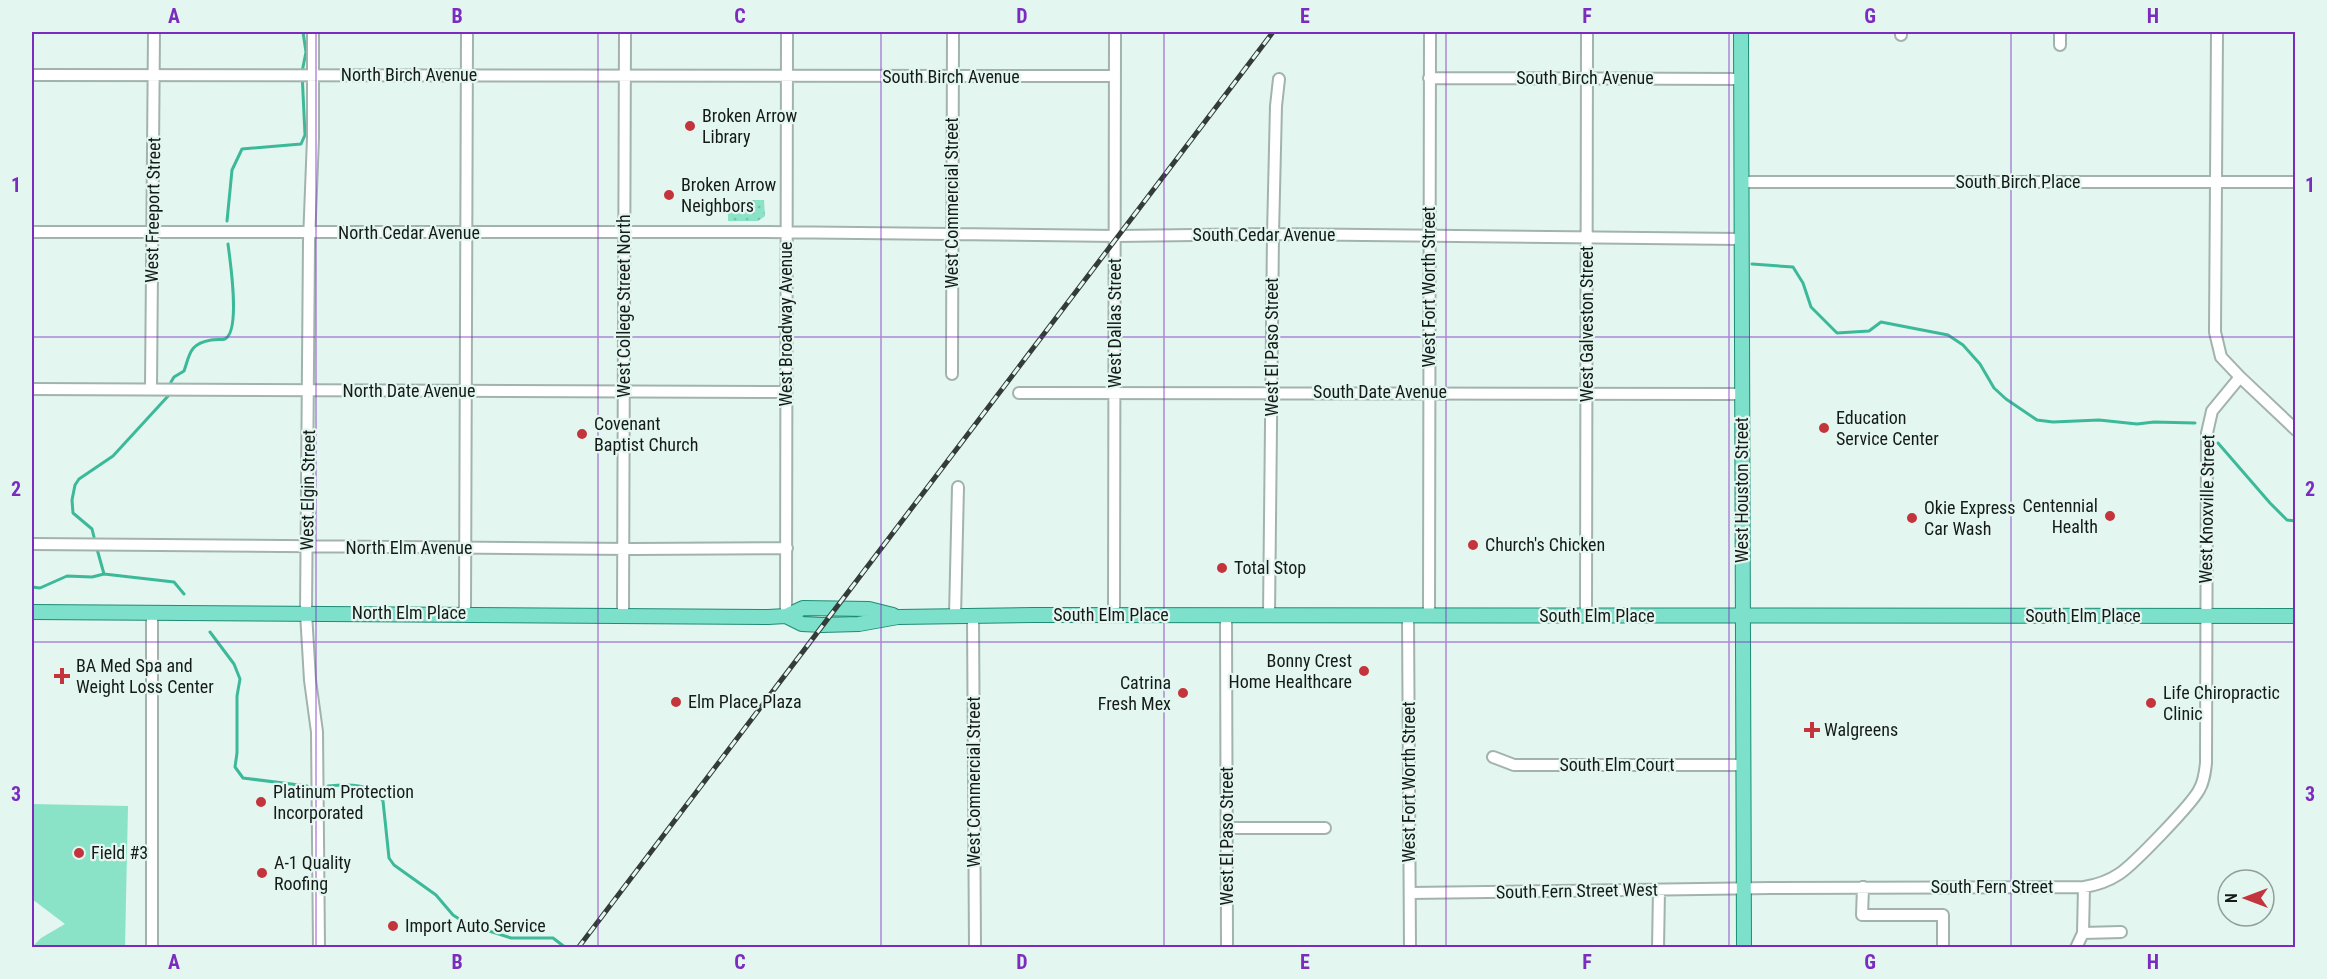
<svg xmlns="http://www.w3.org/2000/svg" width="2327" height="979" viewBox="0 0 2327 979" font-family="'Roboto Condensed',sans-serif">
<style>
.grass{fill:#8ae2c7}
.garden{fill:url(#garden-dots)}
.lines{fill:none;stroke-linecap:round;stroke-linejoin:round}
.stream{stroke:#3cb999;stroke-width:3}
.minor-casing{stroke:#a2b3ad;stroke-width:14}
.major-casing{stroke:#1e8d75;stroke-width:16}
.minor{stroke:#fff;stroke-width:10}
.major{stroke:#7ce0ca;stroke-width:14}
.rail-casing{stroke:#333c39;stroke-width:5}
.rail{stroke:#e4f6f0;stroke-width:3;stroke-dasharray:9;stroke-linecap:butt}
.grid{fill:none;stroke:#7b2cbf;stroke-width:1.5;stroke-opacity:0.55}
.poi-dot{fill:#c4343d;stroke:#e4f6f0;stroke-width:2}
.labels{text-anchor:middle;stroke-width:4.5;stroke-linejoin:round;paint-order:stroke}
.street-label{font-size:18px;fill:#141b19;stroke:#e4f6f0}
.poi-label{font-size:18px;fill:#141b19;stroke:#e4f6f0;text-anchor:start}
.neatline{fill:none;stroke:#7b2cbf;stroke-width:2}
.grid-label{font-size:20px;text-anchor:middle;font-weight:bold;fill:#7b2cbf}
</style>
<defs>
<pattern id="garden-dots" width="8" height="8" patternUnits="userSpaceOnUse" patternTransform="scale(1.5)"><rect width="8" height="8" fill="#8ae2c7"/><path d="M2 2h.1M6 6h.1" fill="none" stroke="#76c1aa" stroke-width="1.8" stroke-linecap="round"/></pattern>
</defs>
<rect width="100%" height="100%" fill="#e4f6f0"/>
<path class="grass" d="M32,804L128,806L125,947H32L41,938L65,924L32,899Z"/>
<path class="garden" d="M735,200H764L765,216L758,221H728V208Z"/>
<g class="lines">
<path class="stream" d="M227,221L232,170L242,149L301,144L305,135L302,72L306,52L303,32
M1752,264L1793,267L1803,283L1811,307L1837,333L1869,331L1881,322L1948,335L1963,345L1980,364L1994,388L2006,399L2037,420L2053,422L2099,420L2137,424L2154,422L2195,423
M171,382L174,377L184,371C190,354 189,344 211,340C215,339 222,340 225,339C241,331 230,260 228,244
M2218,443L2270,503L2287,520L2296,521
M94,537L92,529L73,513L72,500L75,485L79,479L113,456L169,395
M97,549L104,574
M32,587L40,588L67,576L92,577L104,574L174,582L184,594
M210,632L234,664L240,679L237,696V753L235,767L243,778L307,786
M328,786C348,784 372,783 383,801L389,858L394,865L436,895L453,915L467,924L511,938H553L566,948"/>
<g class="minor-casing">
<path id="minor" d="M313,32V138L309,241L306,613L310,680L317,732L319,948
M1901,35V32
M2060,45V32
M32,75L1115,76
M1429,78L1741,79
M1741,182H2296
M32,232H767L1117,236L1273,234L1741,239
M952,374L953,32
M2240,377L2296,430
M151,388L154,32
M32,389L786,392
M1019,393L1742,394
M32,544L632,549L787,548
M152,613V948
M465,613L467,32
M1114,615L1115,32
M1269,615L1273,234L1276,106L1279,79
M1429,615L1430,32
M623,616L625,32
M786,616L787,32
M955,616L958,487
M973,616L975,948
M1226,616L1227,948
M1408,616L1410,948
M1586,616L1587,32
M1493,757L1514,765H1742
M1228,828H1325
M1863,887L1862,915H1943V948
M1410,893L1770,888L2084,887C2097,885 2107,882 2119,874C2133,865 2191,805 2199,790C2204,782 2205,772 2206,763L2207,433L2212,411L2240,377L2221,357L2215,332L2217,32
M2083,933L2121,932
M1658,948L1659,890
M2076,948L2083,933L2084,887"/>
</g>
<g class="major-casing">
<path id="major" d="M1741,32L1744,948
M32,612L768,617L786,616L803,608L869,609L893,615
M786,616L802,624L822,625L859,624L898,617L1034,615L2296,616"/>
</g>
<use href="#minor" class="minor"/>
<use href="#major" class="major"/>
<g class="rail-casing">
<path id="rail" d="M578,948L1273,32"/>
</g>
<use href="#rail" class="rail"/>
</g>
<path class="grid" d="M316,32V948M598,32V948M881,32V948M1164,32V948M1446,32V948M1729,32V948M2011,32V948M32,337H2296M32,642H2296"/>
<g class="poi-dot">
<circle cx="690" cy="126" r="6"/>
<circle cx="669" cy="195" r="6"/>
<circle cx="1824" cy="428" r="6"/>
<circle cx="582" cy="434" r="6"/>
<circle cx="2110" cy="516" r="6"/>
<circle cx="1912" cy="518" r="6"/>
<circle cx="1473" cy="545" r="6"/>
<circle cx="1222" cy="568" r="6"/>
<circle cx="1364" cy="671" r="6"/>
<path d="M59 667h6v6h6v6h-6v6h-6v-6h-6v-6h6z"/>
<circle cx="1183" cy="693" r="6"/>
<circle cx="676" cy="702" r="6"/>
<circle cx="2151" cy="703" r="6"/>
<path d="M1809 721h6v6h6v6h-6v6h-6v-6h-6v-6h6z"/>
<circle cx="261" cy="802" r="6"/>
<circle cx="79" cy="853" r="6"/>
<circle cx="262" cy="873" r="6"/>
<circle cx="393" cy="926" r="6"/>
</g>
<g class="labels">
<g class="street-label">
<text x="409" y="81">North Birch Avenue</text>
<text x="951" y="83">South Birch Avenue</text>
<text x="1585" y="84">South Birch Avenue</text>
<text x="2018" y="188">South Birch Place</text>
<text transform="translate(952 203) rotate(-90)" y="6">West Commercial Street</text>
<text transform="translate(153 210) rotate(-89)" y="6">West Freeport Street</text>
<text x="409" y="239">North Cedar Avenue</text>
<text x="1264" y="241">South Cedar Avenue</text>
<text transform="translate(1429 287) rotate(-90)" y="6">West Fort Worth Street</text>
<text transform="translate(624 306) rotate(-90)" y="6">West College Street North</text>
<text transform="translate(1115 323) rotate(-90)" y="6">West Dallas Street</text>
<text transform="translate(786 324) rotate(-90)" y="6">West Broadway Avenue</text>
<text transform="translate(1587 324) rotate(-90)" y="6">West Galveston Street</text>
<text transform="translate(1272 347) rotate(-90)" y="6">West El Paso Street</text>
<text x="409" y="397">North Date Avenue</text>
<text x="1380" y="398">South Date Avenue</text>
<text transform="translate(308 490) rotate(-89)" y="6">West Elgin Street</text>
<text transform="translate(1742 490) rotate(-90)" y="6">West Houston Street</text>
<text transform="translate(2207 509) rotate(-89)" y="6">West Knoxville Street</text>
<text x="409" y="554">North Elm Avenue</text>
<text x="409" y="619">North Elm Place</text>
<text x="1111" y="621">South Elm Place</text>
<text x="1597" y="622">South Elm Place</text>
<text x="2083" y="622">South Elm Place</text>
<text x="1617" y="771">South Elm Court</text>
<text transform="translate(974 782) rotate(-90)" y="6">West Commercial Street</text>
<text transform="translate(1409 782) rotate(-90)" y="6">West Fort Worth Street</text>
<text transform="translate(1227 836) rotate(-90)" y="6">West El Paso Street</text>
<text x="1992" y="893">South Fern Street</text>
<text transform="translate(1577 891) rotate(-1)" y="6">South Fern Street West</text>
</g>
<g class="poi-label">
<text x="702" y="122">Broken Arrow<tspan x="702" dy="21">Library</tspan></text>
<text x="681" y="191">Broken Arrow<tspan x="681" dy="21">Neighbors</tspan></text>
<text x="1836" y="424">Education<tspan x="1836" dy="21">Service Center</tspan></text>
<text x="594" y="430">Covenant<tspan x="594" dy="21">Baptist Church</tspan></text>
<text x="2098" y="512" text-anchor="end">Centennial<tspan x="2098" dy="21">Health</tspan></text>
<text x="1924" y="514">Okie Express<tspan x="1924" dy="21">Car Wash</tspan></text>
<text x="1485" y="551">Church's Chicken</text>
<text x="1234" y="574">Total Stop</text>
<text x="1352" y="667" text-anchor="end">Bonny Crest<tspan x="1352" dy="21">Home Healthcare</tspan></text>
<text x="76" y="672">BA Med Spa and<tspan x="76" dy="21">Weight Loss Center</tspan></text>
<text x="1171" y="689" text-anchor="end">Catrina<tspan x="1171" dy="21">Fresh Mex</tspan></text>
<text x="2163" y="699">Life Chiropractic<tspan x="2163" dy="21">Clinic</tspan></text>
<text x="688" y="708">Elm Place Plaza</text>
<text x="1824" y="736">Walgreens</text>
<text x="273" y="798">Platinum Protection<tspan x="273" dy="21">Incorporated</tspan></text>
<text x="91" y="859">Field #3</text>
<text x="274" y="869">A-1 Quality<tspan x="274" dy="21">Roofing</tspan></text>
<text x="405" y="932">Import Auto Service</text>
</g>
</g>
<rect width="2327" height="979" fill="none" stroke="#e4f6f0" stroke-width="66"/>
<g transform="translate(2246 898) rotate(270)"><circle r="28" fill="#e4f6f0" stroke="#919e9a" stroke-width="1.5"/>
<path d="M0-4.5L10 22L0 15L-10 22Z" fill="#c4343d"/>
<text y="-9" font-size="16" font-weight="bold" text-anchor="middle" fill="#141b19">N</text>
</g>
<rect x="33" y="33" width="2261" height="913" class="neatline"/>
<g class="grid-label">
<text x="174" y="23">A</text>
<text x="457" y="23">B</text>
<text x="740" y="23">C</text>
<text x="1022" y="23">D</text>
<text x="1305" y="23">E</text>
<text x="1587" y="23">F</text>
<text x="1870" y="23">G</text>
<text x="2153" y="23">H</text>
<text x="16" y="192">1</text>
<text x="2310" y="192">1</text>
<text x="16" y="496">2</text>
<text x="2310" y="496">2</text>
<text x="16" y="801">3</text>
<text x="2310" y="801">3</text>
<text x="174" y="969">A</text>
<text x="457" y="969">B</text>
<text x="740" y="969">C</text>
<text x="1022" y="969">D</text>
<text x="1305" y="969">E</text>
<text x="1587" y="969">F</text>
<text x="1870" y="969">G</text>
<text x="2153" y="969">H</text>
</g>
</svg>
